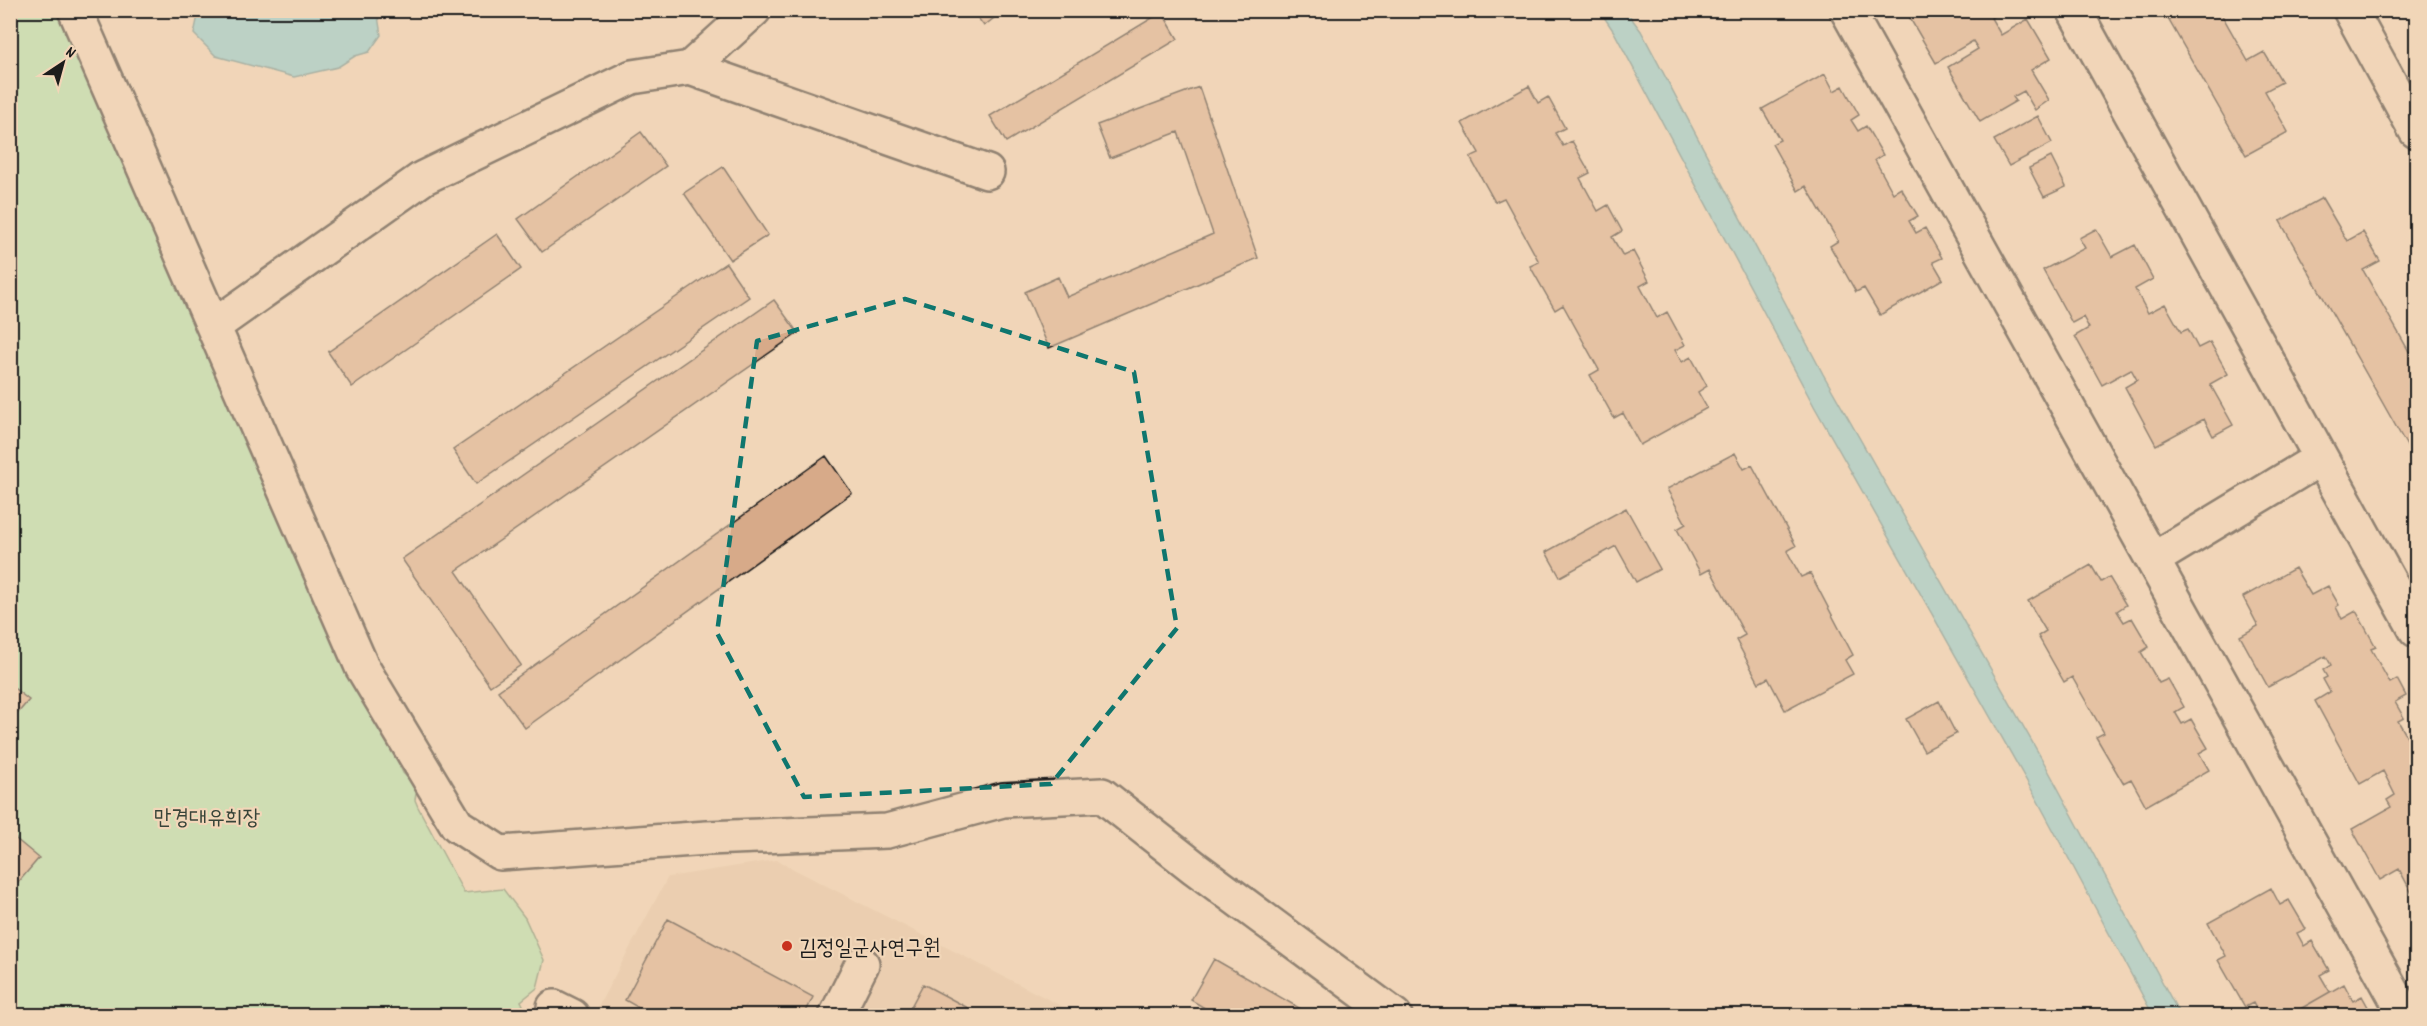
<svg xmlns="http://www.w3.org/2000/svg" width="2427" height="1026" viewBox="0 0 2427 1026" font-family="Dekko,'Poor Story',sans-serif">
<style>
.built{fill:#e5c6a7}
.green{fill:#a6e6ae;stroke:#618165;stroke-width:1.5}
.water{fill:#7bccd5;stroke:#55868b;stroke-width:1.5}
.building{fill:#d7aa89;stroke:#1c1c1c;stroke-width:1.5}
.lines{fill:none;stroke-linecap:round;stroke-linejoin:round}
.minor-casing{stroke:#1c1c1c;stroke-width:38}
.minor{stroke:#f1d6b8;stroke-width:33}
.marked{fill:none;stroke:#0f766e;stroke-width:4.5;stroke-dasharray:12 8;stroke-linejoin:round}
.poi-dot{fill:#c8321e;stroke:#f1d6b8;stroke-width:2}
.labels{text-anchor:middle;stroke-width:4.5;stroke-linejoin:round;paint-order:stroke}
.park-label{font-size:22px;fill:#384439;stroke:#f1d6b8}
.poi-label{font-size:22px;fill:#1c1c1c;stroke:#f1d6b8;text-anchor:start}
</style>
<rect width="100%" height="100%" fill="#f1d6b8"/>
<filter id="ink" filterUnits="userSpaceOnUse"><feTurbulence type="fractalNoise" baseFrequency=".0167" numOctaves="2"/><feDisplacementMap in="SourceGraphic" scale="12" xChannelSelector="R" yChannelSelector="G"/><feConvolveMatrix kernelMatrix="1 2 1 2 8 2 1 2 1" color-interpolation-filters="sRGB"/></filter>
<g filter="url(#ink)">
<path class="built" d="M776,860L1079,1015L593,1016L668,877Z"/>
<path class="green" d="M10,11H58L403,773L417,787L415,800L418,807L464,893L503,889L525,918L544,960L537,988L521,1001L523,1005L511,1015H11Z"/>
<path class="water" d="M377,10L381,35L369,52L355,56L338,67L294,77L216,56L194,34L199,11Z
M1616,10L1626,11L1641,31L1823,374L2047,768L2180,1015H2153L2034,794L1814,406L1614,32L1604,17Z"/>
<path class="building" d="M972,10H1004L984,26Z
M1905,10H2003L1991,18L2001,35L2028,19L2051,58L2031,70L2049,100L2035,110L2024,91L2013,97L2016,101L1980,122L1948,67L1978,49L1973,41L1936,63Z
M2163,10H2219L2248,61L2264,52L2282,82L2265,91L2288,132L2246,155Z
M1162,12L1178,39L1006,142L990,116Z
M1825,74L1834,91L1843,86L1859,115L1851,120L1858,131L1866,126L1883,155L1875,160L1893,193L1901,188L1918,216L1909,221L1916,233L1925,228L1942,258L1933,262L1943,279L1880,315L1864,288L1856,292L1830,246L1838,241L1806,186L1798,191L1772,144L1780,140L1762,109Z
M1529,86L1538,103L1548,97L1565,128L1555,133L1563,146L1572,141L1590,173L1580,178L1598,211L1608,205L1622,231L1612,237L1623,256L1633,251L1649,281L1640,286L1657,318L1667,312L1685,345L1675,350L1682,362L1691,357L1707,386L1698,392L1707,408L1640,445L1623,413L1614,418L1590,375L1599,370L1563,305L1555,310L1530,266L1539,262L1504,198L1495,202L1470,157L1479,153L1462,123Z
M1199,87L1258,258L1049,348L1025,292L1058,277L1067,297L1213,234L1178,132L1110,158L1097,125Z
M2038,116L2052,143L2009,166L1994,140Z
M641,132L666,166L542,252L518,219Z
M2051,157L2066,187L2044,197L2029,168Z
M723,167L768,235L730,260L684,193Z
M2322,198L2347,241L2363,232L2380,261L2363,270L2416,364V462L2280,221Z
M2096,229L2112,257L2135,245L2153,279L2135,289L2148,313L2165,304L2181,332L2188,329L2198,348L2210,342L2228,374L2210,384L2233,425L2213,436L2204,419L2156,445L2125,387L2137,380L2131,369L2102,385L2075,336L2089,328L2083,317L2072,323L2043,270L2085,248L2079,238Z
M497,234L521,269L352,387L328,352Z
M726,263L749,297L476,484L453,450Z
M774,300L798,333L456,571L521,665L490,686L402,559Z
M1735,453L1744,469L1752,465L1796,546L1787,551L1801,577L1810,573L1853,655L1845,660L1853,674L1785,710L1768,678L1759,683L1736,640L1745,635L1710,569L1701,574L1677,529L1686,524L1667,489Z
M826,456L852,493L525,728L498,691Z
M1626,508L1660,569L1636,582L1616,546L1560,577L1546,552Z
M2091,565L2101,582L2109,577L2126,605L2117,611L2124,622L2132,618L2149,647L2141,652L2159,683L2168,679L2184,707L2175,712L2182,724L2191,719L2208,748L2199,753L2209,770L2146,806L2131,779L2123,783L2096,737L2104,733L2072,677L2064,682L2038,636L2046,631L2028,601Z
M2295,568L2311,595L2328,586L2339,605L2336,607L2342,619L2356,611L2376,647L2371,649L2390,683L2397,679L2406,696L2395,702L2404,718L2398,721L2416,752V901L2399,869L2380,880L2352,829L2391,807L2387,800L2395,795L2383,771L2360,784L2315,701L2330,692L2323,679L2327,677L2323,670L2331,665L2326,656L2268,687L2240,636L2258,626L2243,597Z
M10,685L29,700L10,722Z
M1939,701L1956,734L1924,751L1906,719Z
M10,834L39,858L10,892Z
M2271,888L2280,905L2289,900L2306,929L2297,933L2304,946L2312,941L2329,970L2320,975L2330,992L2288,1016H2260L2253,1003L2245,1007L2218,960L2226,956L2208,923Z
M668,919L813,997L804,1016H653L625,1000Z
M1214,959L1313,1016H1218L1191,1000Z
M923,984L983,1016H906Z
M2344,984L2353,1001L2362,996L2373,1016H2288Z"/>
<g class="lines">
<g class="minor-casing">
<path id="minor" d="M75,10L362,667L457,825L500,853L707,838L887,831L1003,800L1102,795L1195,868L1395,1016
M1847,10L2406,1016
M2074,10L2416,630
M2350,10L2416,131
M690,68L987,172
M214,326L423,178L632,77L690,68L754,10
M2154,559L2321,458
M554,1007L572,1016
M836,1016L862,964"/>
</g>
<use href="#minor" class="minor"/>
</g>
</g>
<path d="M0 0H2427V1026H0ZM905,299L1134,372L1177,628L1051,784L804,797L717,633L757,341Z" fill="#f1d6b8" fill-opacity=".55" fill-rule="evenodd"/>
<path class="marked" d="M905,299L1134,372L1177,628L1051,784L804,797L717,633L757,341Z"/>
<circle class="poi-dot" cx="787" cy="946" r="6"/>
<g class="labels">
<g class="park-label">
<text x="207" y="824">만경대유희장</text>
</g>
<g class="poi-label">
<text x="799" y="954">김정일군사연구원</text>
</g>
</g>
<rect width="2427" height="1026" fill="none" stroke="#f1d6b8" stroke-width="36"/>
<rect x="18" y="18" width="2391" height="990" fill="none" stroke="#1c1c1c" stroke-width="2" filter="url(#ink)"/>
<g transform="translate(63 63) rotate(36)" stroke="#f1d6b8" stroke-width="4.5" paint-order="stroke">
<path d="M0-4.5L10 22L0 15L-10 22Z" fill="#1c1c1c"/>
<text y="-9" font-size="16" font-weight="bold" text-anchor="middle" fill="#1c1c1c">N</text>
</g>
</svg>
